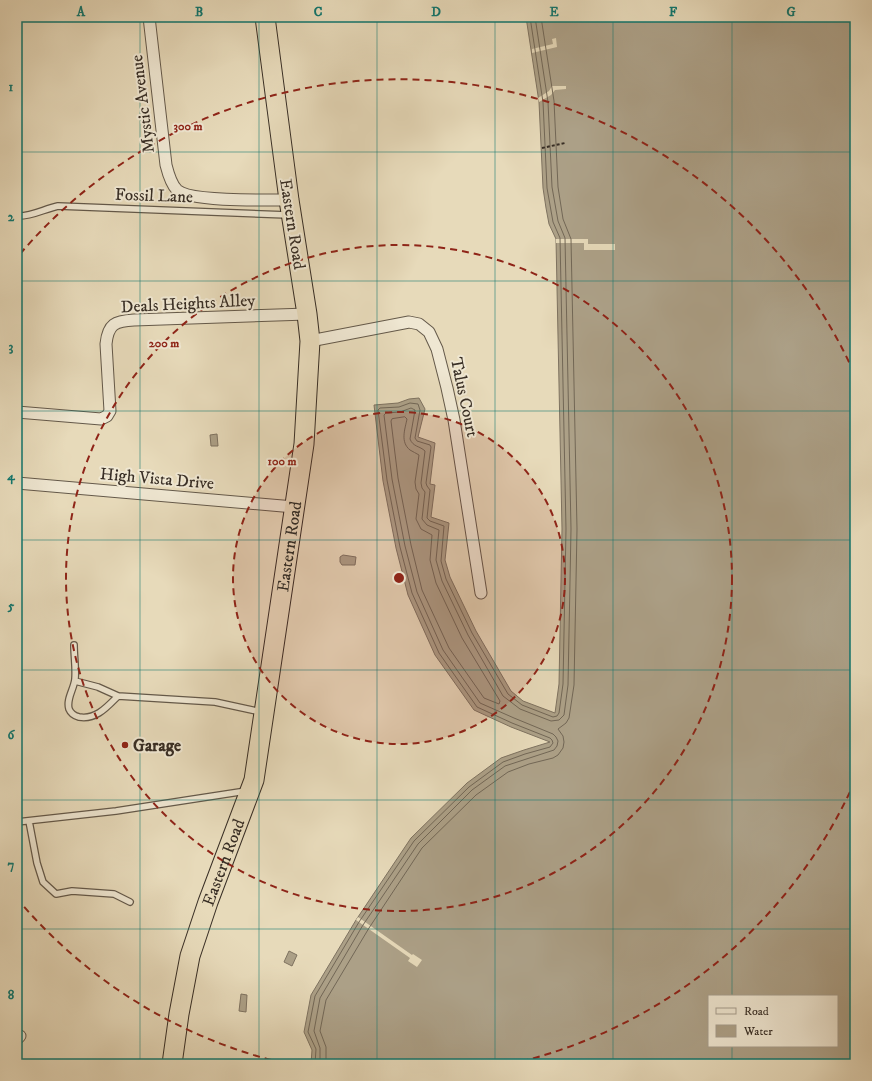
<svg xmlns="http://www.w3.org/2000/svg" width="872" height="1081" viewBox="0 0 872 1081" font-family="'IM FELL DW Pica',serif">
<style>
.water{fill:#aca087;stroke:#7e7260;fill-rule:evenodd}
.pier{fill:#e7daba}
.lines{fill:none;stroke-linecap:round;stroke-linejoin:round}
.shore{stroke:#726756;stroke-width:1}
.service-casing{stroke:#64594a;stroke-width:8}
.minor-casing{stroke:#64594a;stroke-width:13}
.trunk-casing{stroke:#382e25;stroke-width:21}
.path{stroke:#382e25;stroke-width:2;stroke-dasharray:3 2;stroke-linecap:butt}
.service{stroke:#efe7d2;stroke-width:5.5}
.minor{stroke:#efe7d2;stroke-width:11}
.trunk{stroke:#e7daba;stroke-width:19}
.grid{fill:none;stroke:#0f766e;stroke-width:1;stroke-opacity:0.55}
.ring{fill:none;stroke:#8f2418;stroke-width:2;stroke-dasharray:7 5}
.poi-dot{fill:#8f2418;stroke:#efe7d2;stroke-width:1.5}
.labels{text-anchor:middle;stroke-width:4;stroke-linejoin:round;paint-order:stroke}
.street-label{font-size:17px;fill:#382e25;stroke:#efe7d2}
.poi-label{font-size:17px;font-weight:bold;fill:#382e25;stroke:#efe7d2;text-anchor:start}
.centre{fill:#8f2418;stroke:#efe7d2;stroke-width:2}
.ring-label{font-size:12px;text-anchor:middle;font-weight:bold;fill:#8f2418;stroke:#efe7d2;stroke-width:4;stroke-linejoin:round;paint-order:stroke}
.neatline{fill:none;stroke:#0f766e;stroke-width:1.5}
.grid-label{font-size:13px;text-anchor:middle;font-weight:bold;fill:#0f766e}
</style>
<rect width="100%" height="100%" fill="#e7daba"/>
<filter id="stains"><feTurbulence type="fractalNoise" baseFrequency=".005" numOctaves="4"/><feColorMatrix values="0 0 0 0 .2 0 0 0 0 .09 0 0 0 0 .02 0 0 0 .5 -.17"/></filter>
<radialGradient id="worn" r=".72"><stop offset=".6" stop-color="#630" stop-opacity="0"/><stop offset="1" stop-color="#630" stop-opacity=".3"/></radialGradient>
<path class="water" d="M526,17H855V1064H311L312,1050L304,1032L311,995L356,920L411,838L467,783L501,758L524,750L550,742L511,727L474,710L435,655L408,595L396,548L383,481L374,405L398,403L409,399L419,398L425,409L418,437L435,443L430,484L435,485L431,517L449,523L445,560L450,577L476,631L511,691L523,701L555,713L559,684L562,529L556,239L549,224L546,208L543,188L539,102ZM709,996H837V1046H709Z
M217,434L218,446H211L210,435Z
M343,555L356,557L355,565H342L340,562V557Z
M289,951L297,955L292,966L284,962Z
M241,994L247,995L246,1012L239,1011Z"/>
<path class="pier" d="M556,38L557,47L532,53V49L553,44L552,39Z
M552,86H566V89L555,90L551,95L539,102L538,98L549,91Z
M556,239H588V244H615V250H584V243H556Z
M358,917L412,955L413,954L422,960L417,967L408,961L410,958L356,920Z"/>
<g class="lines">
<path class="shore" d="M405,417L407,419C405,429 400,442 410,450C413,452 416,453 419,455L415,482L416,489L419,494L416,519L421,529L432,535L430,560L436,583L462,638L500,701L499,704L484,698L449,648L422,590L411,545L398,478L391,421L392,419Z
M315,1064L316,1049L308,1032L315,996L359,922L414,841L469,787L503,762L525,754L550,747L553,743L552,740L550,738L512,723L477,707L439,653L412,593L400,547L387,480L378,410L380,408L399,407L410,403L418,404L420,410L415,438L417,441L430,445L431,447L426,483L427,486L430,490L427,518L430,521L444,526L441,561L446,579L472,633L508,694L522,705L553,717L557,716L559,713L563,684L566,529L560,238L553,222L547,188L543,102L530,17
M320,1064V1048L314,1031L320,998L363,925L418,844L472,790L505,766L554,750L557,746L558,741L556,737L553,734L514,718L480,703L443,650L417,592L405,546L392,479L384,415L386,413L400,412L411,408L415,410L410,439C413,447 420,446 425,451L421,483L422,488L425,492L422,519L427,525L439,530L436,560L442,581L468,635L503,696L520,709L551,721L559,720L564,715L568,685L571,529L565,238L558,221L552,187L548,102L535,17
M326,1064V1047L320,1031L326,1000L369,928L422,848L476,795L508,772L529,764L553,758L558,755L563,748L564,742L563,736L558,729L566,723L569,718L574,685L577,529L571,239L563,219L558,187L554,101L541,17"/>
<g class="service-casing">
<path id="service" d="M17,216C31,217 44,209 58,206L288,215
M74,645C74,656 76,668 75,679C74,689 66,699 69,709C71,714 75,716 79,717C96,720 107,707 118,696
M75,681L98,687L118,696L215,702L261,712
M29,821L37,863L43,882L56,894L72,891L114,894L130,902
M17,822L116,811L246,791"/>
</g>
<g class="minor-casing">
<path id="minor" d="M149,17L166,165C168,173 171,184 177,190C190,202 269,200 289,200
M310,341L409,322L419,324L429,332L437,349L447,388L454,420L481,593
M17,412L101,419L107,416L110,411L106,344C108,324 115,321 134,320L307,314
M17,483L294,507
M17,1039L20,1036"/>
</g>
<g class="trunk-casing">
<g id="trunk">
<path id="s1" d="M172,1064L179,1014L190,956L208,902L254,780L304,444L310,341L307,314L289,200L265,17"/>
</g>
</g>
<path class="path" d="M542,148L565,143"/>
<use href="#service" class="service"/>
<use href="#minor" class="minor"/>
<use href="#trunk" class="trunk"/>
</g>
<path class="grid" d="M140,17V1064M259,17V1064M377,17V1064M495,17V1064M613,17V1064M732,17V996M17,152H855M17,281H855M17,411H855M17,540H855M17,670H855M17,800H855M17,929H855M732,1046V1064"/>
<circle cx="399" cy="578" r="166" fill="#8f2418" fill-opacity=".12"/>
<g class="ring">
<circle cx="399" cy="578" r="166"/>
<circle cx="399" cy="578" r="333"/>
<path d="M855 781A499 499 0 0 1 515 1063M283 1063A499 499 0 0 1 20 902M20 254A499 499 0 0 1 855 375"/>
</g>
<circle class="poi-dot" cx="125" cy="745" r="4"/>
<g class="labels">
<g class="street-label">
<text transform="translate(142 104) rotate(-97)" y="6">Mystic Avenue</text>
<text transform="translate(154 195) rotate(2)" y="6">Fossil Lane</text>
<text transform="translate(293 224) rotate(81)" y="6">Eastern Road</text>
<text transform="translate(188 303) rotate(-3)" y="6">Deals Heights Alley</text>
<text transform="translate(465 397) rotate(78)" y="6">Talus Court</text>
<text transform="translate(157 478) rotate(5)" y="6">High Vista Drive</text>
<text dy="6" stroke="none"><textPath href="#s1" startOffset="533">Eastern Road</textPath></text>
<text dy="6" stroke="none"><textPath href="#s1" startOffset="209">Eastern Road</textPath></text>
</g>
<g class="poi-label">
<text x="133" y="751">Garage</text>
</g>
</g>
<circle cx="399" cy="578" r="6" class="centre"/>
<g class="ring-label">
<text x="188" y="130">300 m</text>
<text x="164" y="347">200 m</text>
<text x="282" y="465">100 m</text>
</g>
<rect width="872" height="1081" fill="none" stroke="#e7daba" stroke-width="44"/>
<rect x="708" y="995" width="130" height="52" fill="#efe7d2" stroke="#a69d8d"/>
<rect x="716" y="1008" width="20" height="6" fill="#efe7d2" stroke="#a69d8d"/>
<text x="744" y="1015" font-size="12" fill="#382e25">Road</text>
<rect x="716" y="1025" width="20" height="12" fill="#aca087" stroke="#a69d8d"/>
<text x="744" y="1035" font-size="12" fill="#382e25">Water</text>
<rect x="22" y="22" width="828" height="1037" class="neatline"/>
<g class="grid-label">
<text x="81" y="16">A</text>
<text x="199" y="16">B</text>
<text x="318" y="16">C</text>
<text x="436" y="16">D</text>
<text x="554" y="16">E</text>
<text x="673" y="16">F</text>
<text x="791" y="16">G</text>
<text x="11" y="91">1</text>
<text x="11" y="221">2</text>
<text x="11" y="351">3</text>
<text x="11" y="480">4</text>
<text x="11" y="610">5</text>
<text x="11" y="739">6</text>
<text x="11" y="869">7</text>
<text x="11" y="999">8</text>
</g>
<rect width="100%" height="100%" filter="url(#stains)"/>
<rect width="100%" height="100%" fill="url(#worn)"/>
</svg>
